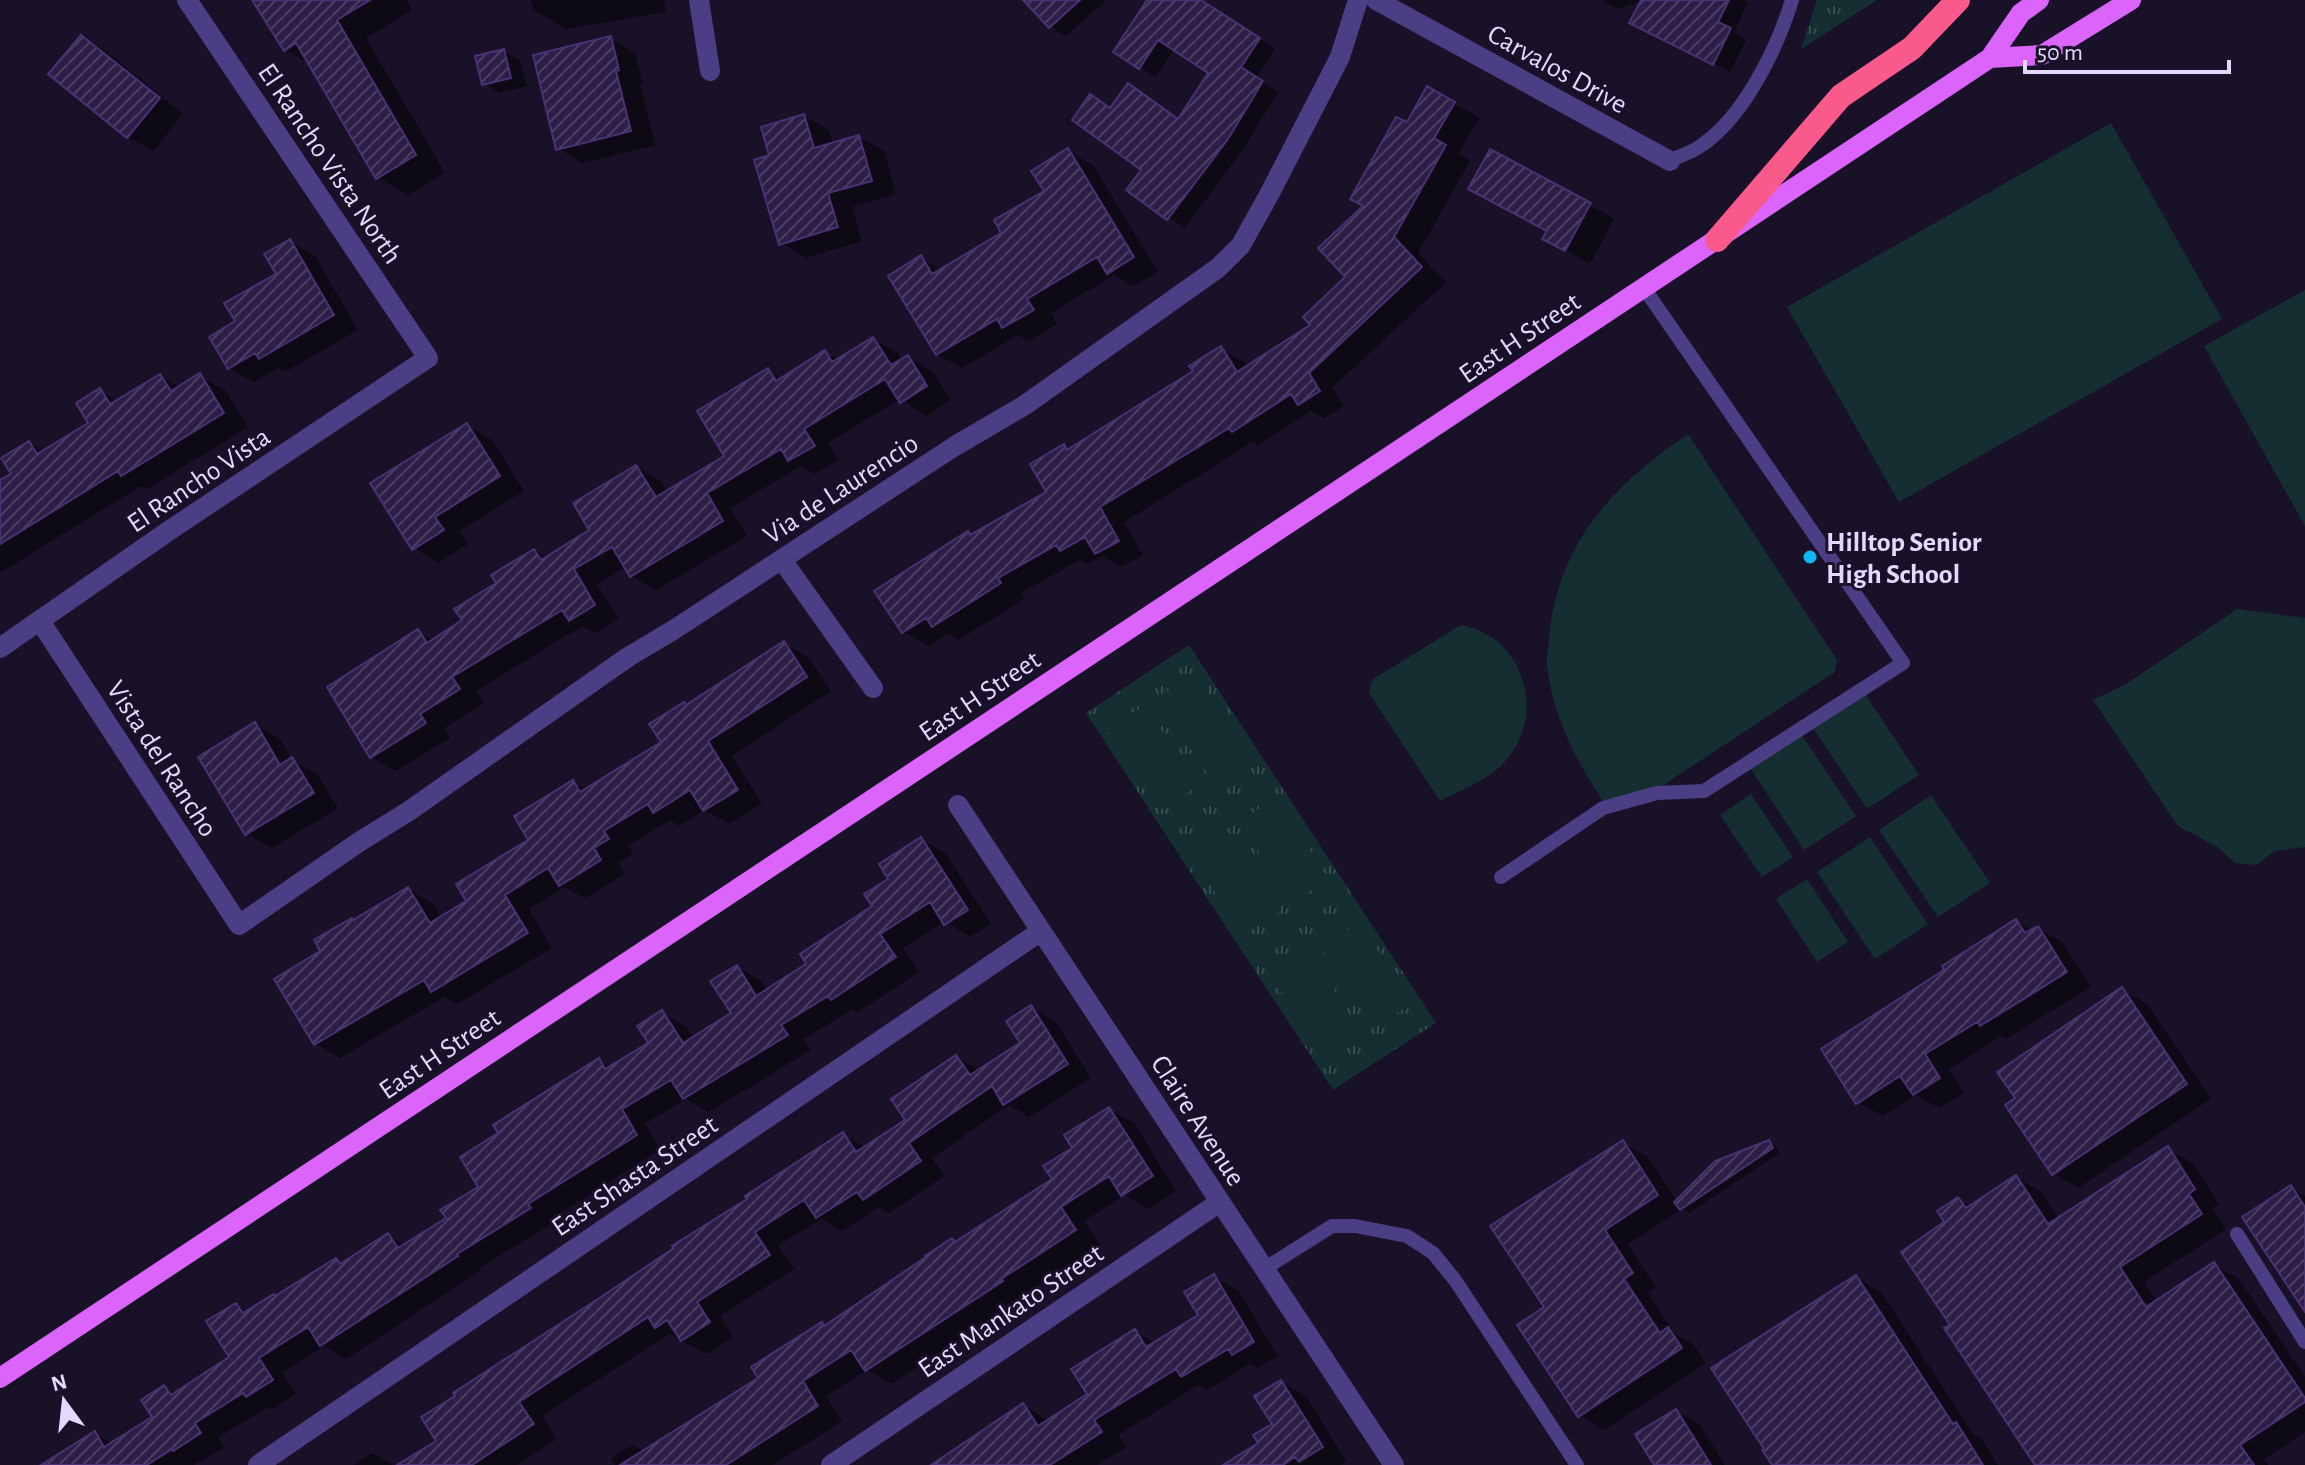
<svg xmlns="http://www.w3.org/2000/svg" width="2305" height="1465" viewBox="0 0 2305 1465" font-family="'Alegreya Sans',sans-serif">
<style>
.grass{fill:url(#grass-tufts)}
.pitch{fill:#142e32}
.shadow{fill:#0007}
.building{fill:url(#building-hatch);stroke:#493173;stroke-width:2}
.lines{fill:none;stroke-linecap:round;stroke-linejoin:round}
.service{stroke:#4c3e85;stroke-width:14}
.minor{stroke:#4c3e85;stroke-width:20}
.primary{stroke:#db64fa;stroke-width:20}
.motorway{stroke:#f9598b;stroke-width:24}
.poi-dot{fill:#0cb8f7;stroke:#191128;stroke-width:3}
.labels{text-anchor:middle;stroke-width:6;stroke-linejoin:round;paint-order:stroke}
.street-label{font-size:28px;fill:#e3d9fe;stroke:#191128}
.poi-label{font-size:28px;font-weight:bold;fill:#e3d9fe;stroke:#191128;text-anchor:start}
</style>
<defs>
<pattern id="grass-tufts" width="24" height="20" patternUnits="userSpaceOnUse" patternTransform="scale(2)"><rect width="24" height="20" fill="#142e32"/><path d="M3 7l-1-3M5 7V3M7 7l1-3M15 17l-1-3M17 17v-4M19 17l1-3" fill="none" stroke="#364c51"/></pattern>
<pattern id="building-hatch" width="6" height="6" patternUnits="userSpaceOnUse" patternTransform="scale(2)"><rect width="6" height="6" fill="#2d1e48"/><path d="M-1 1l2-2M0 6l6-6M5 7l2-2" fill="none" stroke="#4b3e63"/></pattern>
</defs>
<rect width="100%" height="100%" fill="#191128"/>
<path class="grass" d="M1817,0H1877L1801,49Z
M1189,645L1436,1023L1333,1090L1086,713Z"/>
<path class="pitch" d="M2111,123L2222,319L1899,502L1787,307Z
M2305,290V526L2204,346Z
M1688,434L1837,660L1835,672L1662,786L1603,801C1575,759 1554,718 1547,667C1546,656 1549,643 1550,631C1560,540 1615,484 1688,434Z
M2237,609L2305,618V847L2274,851L2257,865L2235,863L2219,848L2178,826L2093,700L2128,683Z
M1461,625C1523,636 1547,712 1507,759C1491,779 1462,790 1440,801L1369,693L1372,680Z
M1195,673L1248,754L1210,778L1157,697Z
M1861,688L1919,775L1867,809L1809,722Z
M1145,705L1198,786L1160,810L1107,729Z
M1798,729L1856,816L1804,850L1747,763Z
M1751,794L1793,857L1762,877L1720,815Z
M1931,795L1990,883L1938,917L1879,830Z
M1276,798L1329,879L1292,903L1239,822Z
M1227,830L1280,911L1243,935L1190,854Z
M1870,837L1928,924L1875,959L1817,872Z
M1807,879L1848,942L1817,962L1776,899Z
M1359,922L1412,1003L1374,1028L1321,946Z
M1310,954L1363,1035L1326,1059L1272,978Z"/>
<path class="shadow" d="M255,0H406L412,10L366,38L445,173L408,195L377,177L310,64L285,49Z
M531,0H664L666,12L566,29L533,10Z
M1026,0H1106L1066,36L1050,26Z
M1149,0H1199L1275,49L1256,78L1278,92L1244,148L1185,228L1129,190L1144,170L1111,109L1129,85L1180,120L1211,72L1175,48L1156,77L1116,52Z
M1602,0H1642L1617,9Z
M1643,0H1744L1748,2L1734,32L1746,40L1730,72L1648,31Z
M82,37L106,51L183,114L153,151L128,137Z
M610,38L635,53L643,84H640L655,145L582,163L558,148Z
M504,51L520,61L527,86L500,93L484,84Z
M1428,89L1479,118L1458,154L1470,161L1418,253L1446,282L1332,388L1344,406L1324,418L1311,411L1258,445L1253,442L1124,522L1143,555L1121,567L1102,556L1087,564L1079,560L1021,593L1025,598L959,640L948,634L929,646L904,632L972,536L1049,493L1064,447L1070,450L1195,372L1221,349L1246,363L1248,367L1313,325L1348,277L1366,206Z
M804,116L829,130L833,145L859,137L884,151L896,194L852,207L862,241L806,258L781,243L772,156Z
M1068,151L1093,165L1158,272L1133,286L1114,275L1051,313L1057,324L1029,341L1018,335L962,368L937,354L921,258L942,270L1004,233L1046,191Z
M1590,205L1614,219L1590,264L1545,238Z
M290,242L315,256L358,330L285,372L278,368L254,382L229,368L238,322L278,275Z
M873,339L898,353L903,361L908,357L933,372L951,400L926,416L900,399L828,443L838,460L815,474L801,466L730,508L747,536L656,590L631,576L626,567L597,584L619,619L595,633L582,626L476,691L484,703L444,728L450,738L396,771L371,757L418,632L434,641L464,621L499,584L534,551L547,558L592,531L636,467L661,481L668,492L727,456L768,371L782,379L825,352L839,360Z
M160,376L181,388L200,376L225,390L248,427L147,489L141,486L0,573V483L14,474L29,443L44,452L91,424L100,391L119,401Z
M467,425L492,440L524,491L459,531L468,544L438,563L414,548Z
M784,643L809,658L831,691L732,756L762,804L729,824L705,810L679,826L670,820L628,846L633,854L618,863L625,874L585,898L565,887L529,909L552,948L457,1004L444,997L340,1058L315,1043L323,952L354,921L408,889L433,904L442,918L469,902L531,840L573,782L587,790L664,743L687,706Z
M255,725L280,739L292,760L317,774L338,808L272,848L247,834Z
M921,839L946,854L991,924L970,937L945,921L903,948L919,972L856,1013L851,1010L804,1039L811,1050L709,1112L686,1099L645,1124L661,1149L552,1218L554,1222L480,1268L481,1270L346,1359L324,1346L282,1373L296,1394L272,1410L267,1407L218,1438L224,1448L194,1465H45L95,1434L113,1444L154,1417L164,1387L176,1394L232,1358L236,1305L249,1312L276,1298L336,1260L343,1264L388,1236L406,1246L448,1219L481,1187L501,1134L599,1060L612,1067L650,1043L662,1013L686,1027L694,1039L733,1014L737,967L761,981L767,991L809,965L875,907L891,879Z
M2016,921L2033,931L2038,928L2063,943L2091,987L2006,1039L2001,1036L1949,1069L1964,1093L1939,1108L1916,1095L1883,1116L1858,1102L1947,971Z
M2122,990L2147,1004L2211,1099L2078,1188L2053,1173L2017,1098Z
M1031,1007L1055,1021L1091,1078L1029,1117L1009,1105L932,1158L944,1176L889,1213L879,1207L842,1231L821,1219L778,1246L794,1269L720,1316L733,1337L707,1354L669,1334L542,1416L557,1439L517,1465H401L439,1442L749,1199L843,1134L866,1148L908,1120L957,1057L980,1071L1023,1044Z
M1109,1109L1134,1123L1176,1191L1148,1209L1125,1195L1084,1221L1100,1244L892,1384L867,1370L826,1396L842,1421L773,1465H615L611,1458L633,1445L645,1452L761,1378L822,1325L826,1327L953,1240L957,1243L1054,1180L1075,1149Z
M1768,1142L1776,1146L1779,1153L1689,1213L1682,1209L1628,1244L1656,1288L1648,1293L1674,1333L1693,1344L1706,1363L1604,1430L1579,1415L1547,1308L1623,1143L1648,1157L1677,1201Z
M2168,1149L2193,1163L2219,1204L2212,1208L2226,1229L2144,1282L2157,1302L2214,1264L2239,1279L2305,1377V1432L2264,1459L2268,1465H2043L1952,1325L1947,1223L1958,1199L1971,1207L2016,1177L2041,1192L2059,1219Z
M2291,1188L2305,1196V1308Z
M1214,1277L1238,1291L1278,1356L1258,1368L1250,1364L1207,1390L1198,1385L1118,1435L1126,1447L1097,1465H933L1023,1405L1049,1421L1090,1395L1135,1331L1155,1343L1201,1316Z
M1856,1277L1881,1292L1974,1435L1981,1438L1998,1465H1775Z
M1281,1382L1306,1396L1347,1462L1341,1465H1227L1261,1444L1274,1424Z
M1676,1411L1700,1425L1725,1465H1656Z
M372,1453L393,1465H354Z"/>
<path class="building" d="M252,0H370L337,20L416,155L376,179L296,43L284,51Z
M1023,0H1080L1049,28Z
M1147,0H1201L1260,38L1241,67L1263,81L1228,139L1167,220L1126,190L1141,170L1072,120L1090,94L1110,108L1128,83L1178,119L1208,73L1158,40L1139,69L1113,52Z
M1641,0H1729L1718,22L1731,28L1713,65L1629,23Z
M81,35L160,98L127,138L48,74Z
M611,36L619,70L616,71L631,131L556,150L533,55Z
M504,49L511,78L482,85L475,56Z
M1427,86L1455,102L1434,138L1446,145L1394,237L1422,267L1309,373L1320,391L1298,405L1291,394L1232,432L1229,428L1100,507L1119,541L1095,554L1085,537L1060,551L1056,545L998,578L1001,583L932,627L926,618L902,633L874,591L968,531L970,535L1046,492L1030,464L1064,444L1067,450L1193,371L1189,366L1221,346L1237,372L1310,325L1303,317L1345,277L1318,248L1363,206L1350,199L1396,117L1407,122Z
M804,114L814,148L859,135L872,181L828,193L838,227L779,245L754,160L769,155L761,127Z
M1068,148L1134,257L1107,274L1097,257L1027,299L1034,310L1002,328L997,319L936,355L888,276L921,255L932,274L1001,233L994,220L1044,191L1031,171Z
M1490,149L1591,203L1565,251L1542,239L1547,231L1468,189Z
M290,239L334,315L259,359L255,353L228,369L209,337L235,321L224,303L276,274L264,254Z
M873,337L891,365L908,355L927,386L900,403L885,379L804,429L815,446L788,461L781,449L707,493L723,521L630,577L612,547L574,569L595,605L569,621L562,610L452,677L460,689L420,714L426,723L370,758L327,687L418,629L427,643L462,620L454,609L496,583L491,575L534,549L541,560L589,530L573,503L636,465L656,497L724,456L697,411L768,368L776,381L825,350L832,362Z
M200,373L224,413L121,476L118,471L0,544V480L11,474L1,458L29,441L37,454L88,423L76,403L100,388L110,404L160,374L171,391Z
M467,423L500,476L435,517L444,530L412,550L370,483Z
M784,641L807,677L708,741L738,790L703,811L690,790L653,813L648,804L604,831L609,839L594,848L601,860L559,886L548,868L505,895L528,933L431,992L424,980L314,1045L274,979L320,951L314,940L352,918L353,920L408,887L430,923L466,901L456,884L528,840L514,816L573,780L580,792L661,742L649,724L684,702L686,705Z
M255,722L280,765L292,757L314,793L245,835L198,757Z
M921,837L968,910L944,925L930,902L880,934L896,957L831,1000L828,996L781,1025L788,1035L683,1099L671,1080L622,1109L637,1135L528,1204L531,1208L457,1254L458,1256L320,1346L308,1327L259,1358L273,1380L246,1397L243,1393L195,1423L201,1433L173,1451L172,1449L147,1465H41L95,1431L104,1447L152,1417L141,1400L164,1385L171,1395L229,1357L206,1321L236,1303L243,1313L274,1294L275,1296L336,1258L340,1264L388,1233L398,1248L446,1218L440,1210L478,1187L460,1157L498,1133L493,1125L599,1058L605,1069L648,1043L637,1026L662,1010L683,1043L731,1013L710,981L737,965L756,996L806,964L800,954L872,906L864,894L888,879L879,864Z
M2016,919L2025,933L2038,926L2067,972L1980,1026L1977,1022L1925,1054L1940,1078L1913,1095L1900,1076L1856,1104L1821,1049L1944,970L1942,966Z
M2122,987L2187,1084L2052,1175L2005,1105L2015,1098L1997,1072Z
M1031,1005L1068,1064L1003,1105L992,1086L909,1143L921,1161L863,1200L857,1192L816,1218L804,1200L755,1232L770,1255L697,1302L710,1322L681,1341L667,1320L655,1328L648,1317L519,1402L534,1424L472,1465H397L436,1441L421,1417L455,1396L453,1393L601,1297L674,1248L672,1246L747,1199L745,1196L843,1132L856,1152L905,1120L891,1099L956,1055L970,1075L1020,1043L1006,1021Z
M1109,1107L1153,1176L1121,1196L1109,1176L1061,1207L1076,1230L1001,1279L1003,1281L865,1371L851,1350L803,1381L818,1406L726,1465H620L758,1378L751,1367L822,1322L824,1326L926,1257L925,1256L952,1238L955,1242L1052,1179L1043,1166L1072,1148L1064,1135Z
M1623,1140L1658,1195L1605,1230L1633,1273L1624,1279L1660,1333L1668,1327L1682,1348L1578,1417L1517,1325L1544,1307L1490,1226Z
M1769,1140L1773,1148L1680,1210L1674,1202L1715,1161Z
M2168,1146L2195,1189L2189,1194L2202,1214L2120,1267L2146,1307L2214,1262L2305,1398V1402L2240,1445L2254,1465H2035L1944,1328L1950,1325L1901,1252L1944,1222L1937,1211L1958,1197L1966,1208L2016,1175L2048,1224Z
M2291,1185L2305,1207V1312L2242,1217Z
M1214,1274L1254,1342L1232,1355L1228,1349L1181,1377L1176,1369L1094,1420L1102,1432L1050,1465H931L1023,1403L1038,1426L1087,1394L1071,1369L1135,1329L1146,1347L1198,1315L1184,1292Z
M1856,1275L1953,1424L1956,1422L1983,1465H1772L1762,1450L1764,1449L1711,1368Z
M1281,1380L1323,1447L1299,1462L1295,1457L1283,1465H1223L1258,1443L1253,1435L1272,1424L1254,1396Z
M1676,1409L1711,1465H1654L1635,1434Z"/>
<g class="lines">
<path class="service" d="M1670,161C1679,156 1690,153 1699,147C1743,119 1777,49 1792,0
M1501,877L1603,808L1657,793L1704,791L1903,663L1644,288
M2237,1234L2305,1342
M1264,1269L1332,1226H1355L1407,1236L1433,1253L1455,1280L1577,1465"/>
<path class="minor" d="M699,0L710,71
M1376,0L1670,161
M782,560L873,688
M40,621L239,925L359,842L409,811L628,657L675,629L955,446L1025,405L1218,268L1241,245L1271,191L1340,57L1358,0
M0,648L170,530L428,358L187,0
M958,805L1394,1465
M258,1465L1041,931
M831,1465L1220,1202"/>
<path class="primary" d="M1990,58L2042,55L2131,0
M0,1378L1990,58L2021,13L2039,0"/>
<path class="motorway" d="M1717,240L1841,96L1912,48L1958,0"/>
</g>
<circle class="poi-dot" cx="1810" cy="557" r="8"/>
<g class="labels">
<g class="street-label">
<text transform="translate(1558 68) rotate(29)" y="10">Carvalos Drive</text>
<text transform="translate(331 163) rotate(56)" y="10">El Rancho Vista North</text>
<text transform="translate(1519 337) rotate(-34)" y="10">East H Street</text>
<text transform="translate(198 479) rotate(-34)" y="10">El Rancho Vista</text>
<text transform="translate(840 488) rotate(-33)" y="10">Via de Laurencio</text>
<text transform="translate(979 695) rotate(-34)" y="10">East H Street</text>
<text transform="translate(163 758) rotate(57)" y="10">Vista del Rancho</text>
<text transform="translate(439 1053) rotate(-34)" y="10">East H Street</text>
<text transform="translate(1199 1120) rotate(57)" y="10">Claire Avenue</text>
<text transform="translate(634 1175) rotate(-34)" y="10">East Shasta Street</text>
<text transform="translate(1010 1310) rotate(-34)" y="10">East Mankato Street</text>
</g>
<g class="poi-label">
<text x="1826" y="551">Hilltop Senior<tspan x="1826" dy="32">High School</tspan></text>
</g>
</g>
<g transform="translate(64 1401) rotate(345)" stroke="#191128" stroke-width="6" paint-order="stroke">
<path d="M0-6L14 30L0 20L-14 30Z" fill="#e3d9fe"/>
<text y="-12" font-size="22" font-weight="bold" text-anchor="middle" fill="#e3d9fe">N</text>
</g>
<path d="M2025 60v12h204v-12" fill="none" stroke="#e3d9fe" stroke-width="4"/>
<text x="2037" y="60" font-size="24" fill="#e3d9fe" stroke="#191128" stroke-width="6" paint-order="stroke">50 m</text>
</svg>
